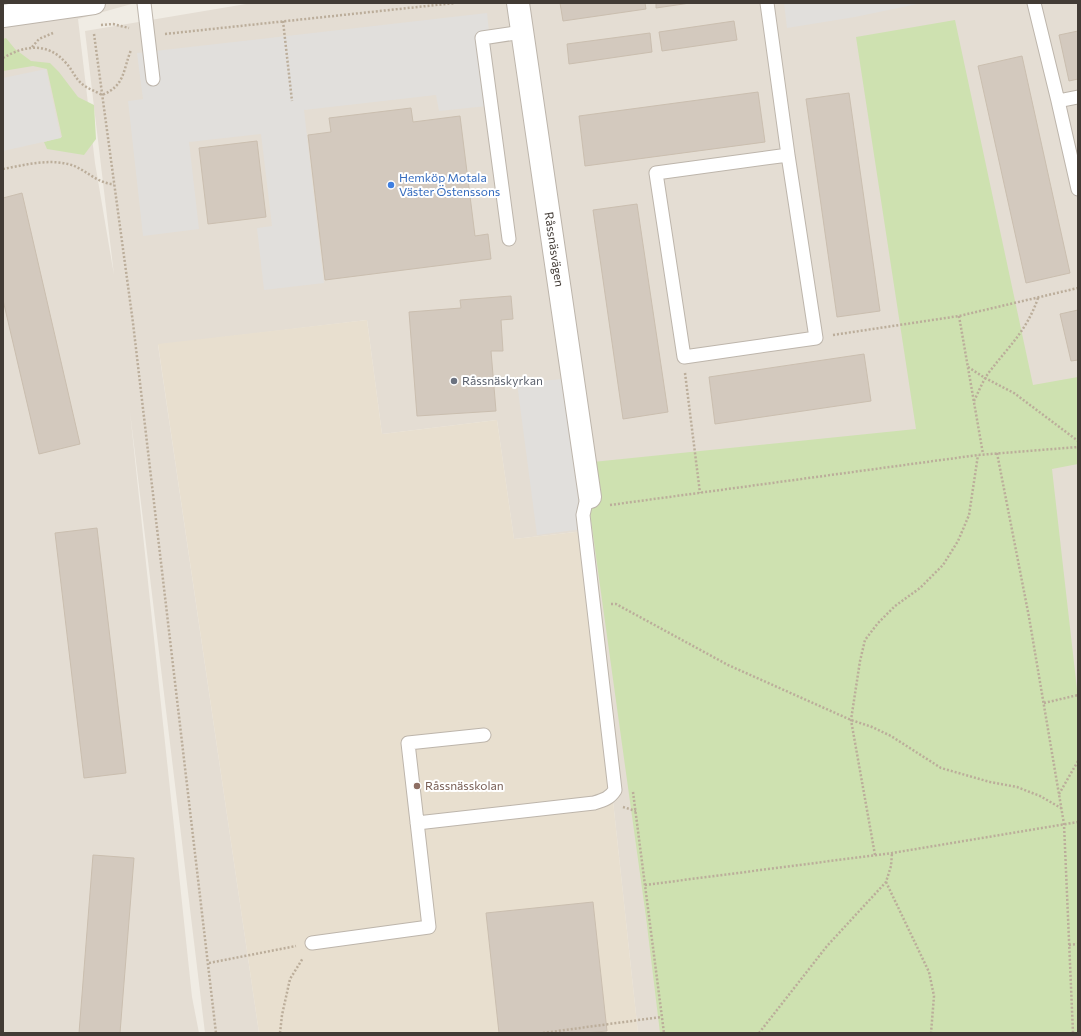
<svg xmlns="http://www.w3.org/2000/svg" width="1081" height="1036" viewBox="0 0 1081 1036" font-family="Commissioner,sans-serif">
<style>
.residential{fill:#e4ddd3}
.education{fill:#e8dfcf}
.green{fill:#cee1b0}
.parking{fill:#e1dfdc}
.building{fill:#d3c9be;stroke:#cabeaf}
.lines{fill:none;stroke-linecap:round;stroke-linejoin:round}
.service-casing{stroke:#bdb5ab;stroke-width:15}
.minor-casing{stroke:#bdb5ab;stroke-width:24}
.path{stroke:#bbad9a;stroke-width:2.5;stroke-dasharray:2 2;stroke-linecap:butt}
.service{stroke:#fff;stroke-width:13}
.minor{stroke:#fff;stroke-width:22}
.shop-dot{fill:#3f7fe0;stroke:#fff;stroke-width:1.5}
.worship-dot{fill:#6b7280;stroke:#fff;stroke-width:1.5}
.education-dot{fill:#8d6e63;stroke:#fff;stroke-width:1.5}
.labels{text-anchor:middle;stroke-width:4;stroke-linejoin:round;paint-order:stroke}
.shop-label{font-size:12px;fill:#366cbe;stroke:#fff;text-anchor:start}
.street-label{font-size:12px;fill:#423b35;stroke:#fff}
.worship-label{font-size:12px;fill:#5b616d;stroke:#fff;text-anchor:start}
.education-label{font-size:12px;fill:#785e54;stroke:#fff;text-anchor:start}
</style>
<rect width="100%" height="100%" fill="#f0ece4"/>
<path class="residential" d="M3,3H135L78,19L95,163L114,275L85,31L252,3H1078V1033H638L584,531L514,539L497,420L382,434L367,320L158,345L259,1033H205L130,412L192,997L199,1033H3Z"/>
<path class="education" d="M367,320L382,434L497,420L514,539L584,531L638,1033H259L158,344Z"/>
<path class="green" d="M955,20L1033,385L1078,377V464L1052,469L1078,698V1033H660L646,917L583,463L916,429L856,37Z
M6,38L15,49L31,61L50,63L59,72L78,97L94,105L96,139L84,155L47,149L44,142L62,137L47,69L33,66L3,71V39Z"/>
<path class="parking" d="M784,3H922L855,17L787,28Z
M487,13L497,105L439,111L436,95L304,110L324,283L264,290L257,228L272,226L261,134L189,142L199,229L143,236L128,101L143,99L137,53Z
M46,69L61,138L3,151V78Z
M562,379L590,528L537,535L517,383Z"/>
<path class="building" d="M560,3H645L646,9L563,21Z
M656,3H690L656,8Z
M734,21L737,40L662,51L659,32Z
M1078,31V79L1069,81L1059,35Z
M650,33L652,52L569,64L567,44Z
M1022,56L1070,273L1026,283L978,66Z
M758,92L765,142L585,166L579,116Z
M849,93L880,311L837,317L806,99Z
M411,108L413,122L460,116L475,236L488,234L491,259L325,280L308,135L331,132L329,118Z
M257,141L266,217L208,224L199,148Z
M22,193L80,444L39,454L3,300V198Z
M637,204L668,412L623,419L593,210Z
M511,296L513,319L501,320L503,351H491L496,411L417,416L409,312L461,308L460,300Z
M1078,310V360L1071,361L1060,314Z
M864,354L871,401L715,424L709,377Z
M97,528L126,773L84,778L55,533Z
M93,855L134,858L120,1033H79Z
M593,902L607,1031L585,1033H499L486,913Z"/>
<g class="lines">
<g class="service-casing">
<path id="service" d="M144,3L153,79
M767,3L788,155
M1034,3L1058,101
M1078,97L1058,101L1078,189
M788,155L816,338L684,357L656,173Z
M509,239L482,38L522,32
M417,823L594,803C604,800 610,798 615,790L583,515L586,502L590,497
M312,943L429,927L408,743L484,735"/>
</g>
<g class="minor-casing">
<g id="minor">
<path id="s1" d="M518,3L590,497"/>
<path d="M3,16L94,3"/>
</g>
</g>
<path class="path" d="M283,21L292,101
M101,25L113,24L129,28
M94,34L133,323L216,1033
M165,34L455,3
M32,47L39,39L53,33
M3,58C25,45 48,42 66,63C72,69 75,78 81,83C86,88 95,91 102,95C125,86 123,70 131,50
M3,169C24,165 47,159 68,164C85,168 97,184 114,184
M959,316L983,454
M833,335L959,316L1078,288
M968,367L985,378L1014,393L1078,441
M685,373L700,493
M974,401C979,391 983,380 990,371C1010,345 1027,330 1038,298
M997,453L1029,617L1064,824L1073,1033
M610,505L978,455L1078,447
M611,604H616L728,665L851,720L872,727L891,736L941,768L990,782L1017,787L1040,796L1061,808
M1044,703L1078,695
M633,792L664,1033
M1059,794L1078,761
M623,807L636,811
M875,855L851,720L860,661L865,640L878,623L895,606L920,588L943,565L958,541L969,515L978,455
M886,882L929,972L934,996L931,1033
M645,885L892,853L1078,822
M1069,945L1078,944
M209,963L296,946
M280,1033L282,1015L290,979L303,958
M543,1033L661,1017
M759,1033L827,946L886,882L891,866L892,853"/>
<use href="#service" class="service"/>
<use href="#minor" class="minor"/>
</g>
<circle class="shop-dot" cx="391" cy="185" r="4"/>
<circle class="worship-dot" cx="454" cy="381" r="4"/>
<circle class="education-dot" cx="417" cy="786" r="4"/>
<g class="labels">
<g class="shop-label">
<text x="399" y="182">Hemköp Motala<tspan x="399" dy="14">Väster Östenssons</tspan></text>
</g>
<g class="street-label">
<text dy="4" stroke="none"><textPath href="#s1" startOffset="249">Råssnäsvägen</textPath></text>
</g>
<g class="worship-label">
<text x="462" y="385">Råssnäskyrkan</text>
</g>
<g class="education-label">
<text x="425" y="790">Råssnässkolan</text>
</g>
</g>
<rect width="1081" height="1036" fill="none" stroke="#423b35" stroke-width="8"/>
</svg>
